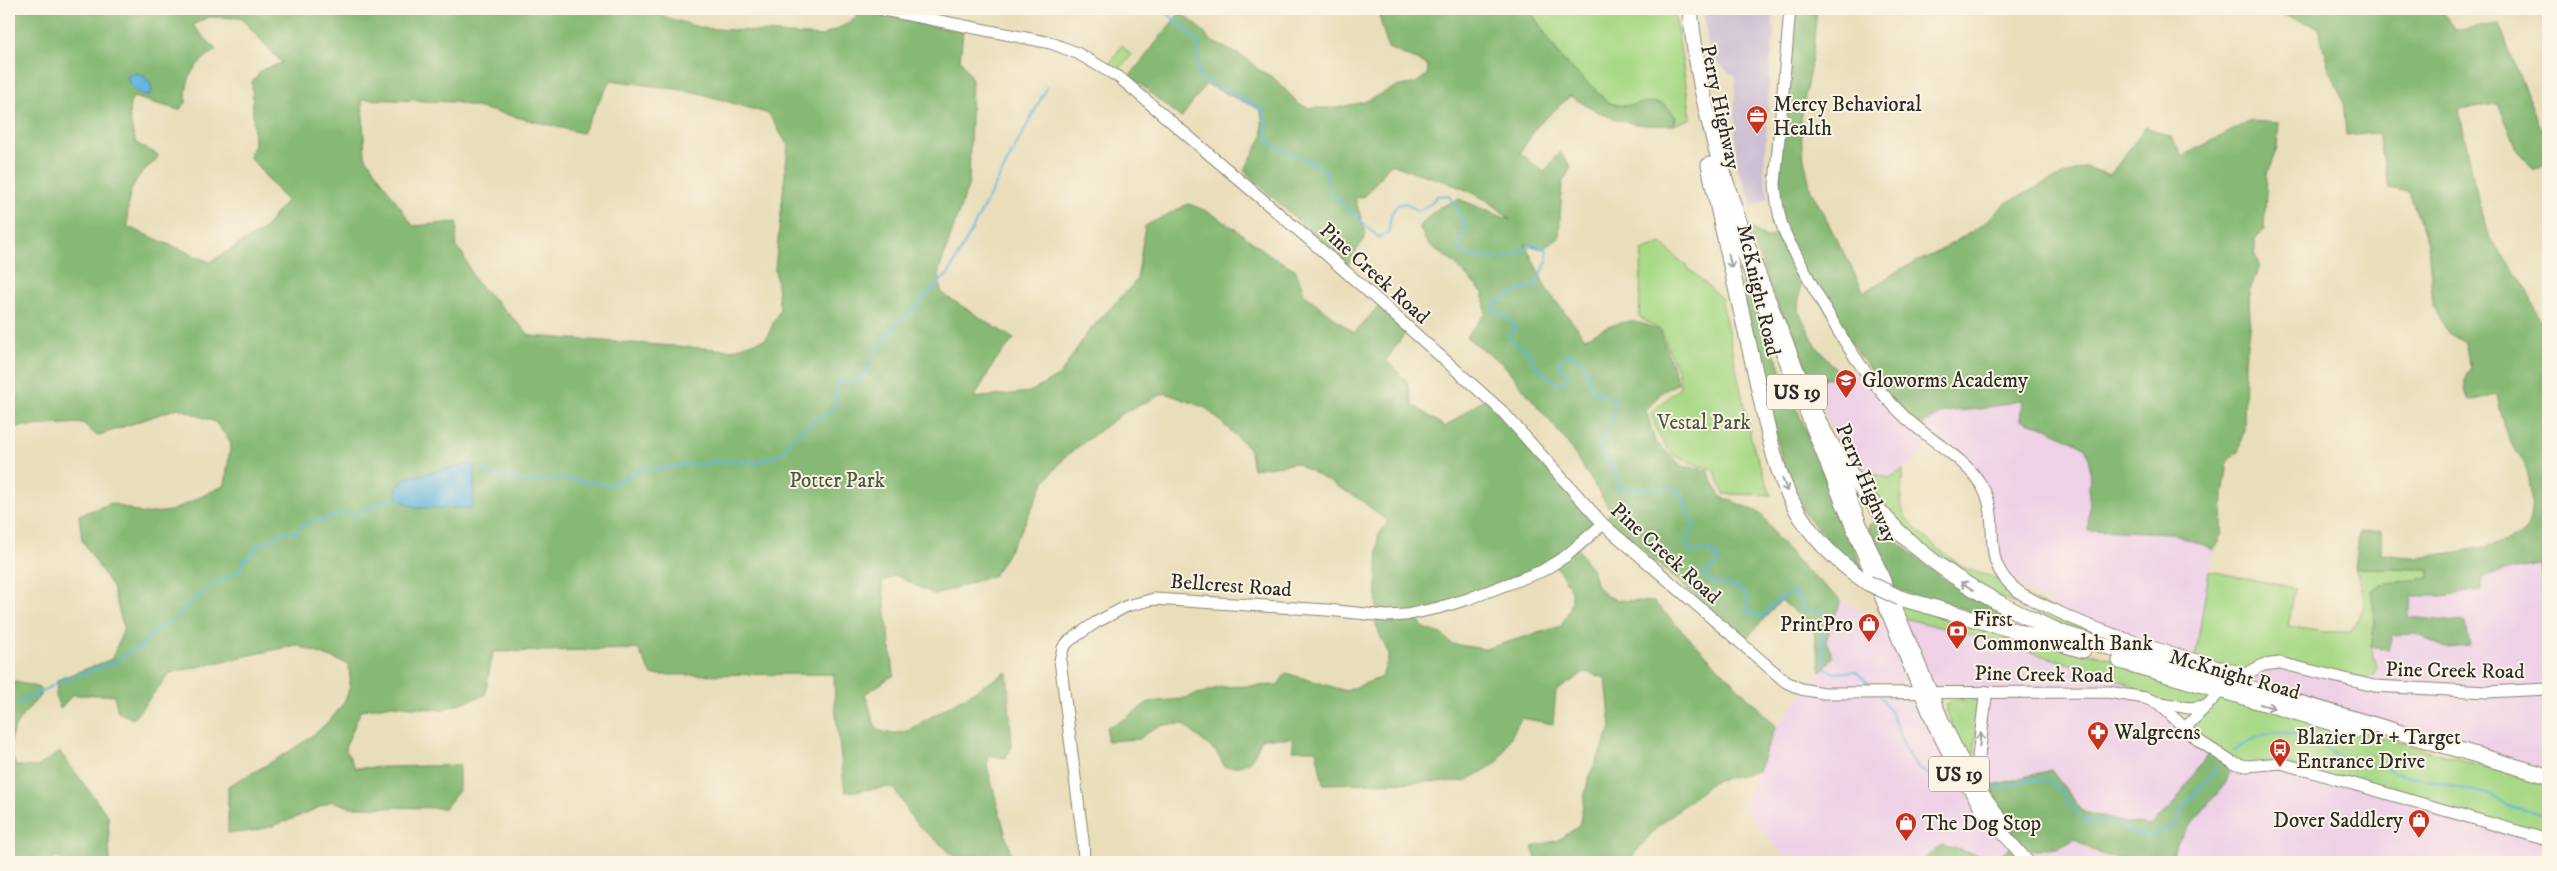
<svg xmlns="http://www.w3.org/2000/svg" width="2557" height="871" viewBox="0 0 2557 871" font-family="'IM FELL DW Pica',serif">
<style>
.built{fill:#eed0e7}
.industrial{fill:#ccbed3}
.green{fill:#a9d987;stroke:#6a8259}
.forest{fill:#86b974;stroke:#587250;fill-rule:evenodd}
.water{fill:#63b6df;stroke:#477085}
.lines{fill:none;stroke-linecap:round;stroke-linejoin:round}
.stream{stroke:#63b6df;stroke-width:2}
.secondary-casing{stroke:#8a8472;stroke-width:13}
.primary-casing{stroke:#8a8472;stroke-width:14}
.highway-casing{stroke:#8a8472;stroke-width:17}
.secondary{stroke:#fff;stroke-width:11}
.primary{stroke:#fff;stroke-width:12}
.highway{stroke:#fff;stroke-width:15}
.highway-bridge-casing{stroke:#8a8472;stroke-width:17;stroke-linecap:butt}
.highway-bridge{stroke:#fff;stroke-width:15}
.oneway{stroke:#a0a0a0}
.labels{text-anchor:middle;stroke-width:4;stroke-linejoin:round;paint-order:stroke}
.shield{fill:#fcf5e5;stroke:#6a6863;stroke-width:1}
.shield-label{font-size:20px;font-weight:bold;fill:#2b2b2b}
.poi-label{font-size:21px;fill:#2b2b2b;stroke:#fcf5e5;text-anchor:start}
.street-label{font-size:21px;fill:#2b2b2b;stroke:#fcf5e5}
.park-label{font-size:21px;fill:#4a5642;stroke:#fcf5e5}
</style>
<rect width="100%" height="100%" fill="#fcf5e5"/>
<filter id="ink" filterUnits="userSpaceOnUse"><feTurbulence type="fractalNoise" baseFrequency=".02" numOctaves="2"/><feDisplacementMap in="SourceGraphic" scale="10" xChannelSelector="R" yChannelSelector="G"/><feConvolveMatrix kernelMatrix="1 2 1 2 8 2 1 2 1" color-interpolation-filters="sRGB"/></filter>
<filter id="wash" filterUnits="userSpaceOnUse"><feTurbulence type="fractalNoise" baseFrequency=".0096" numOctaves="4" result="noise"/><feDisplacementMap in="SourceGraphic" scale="20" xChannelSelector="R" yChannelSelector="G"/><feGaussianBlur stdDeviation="1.12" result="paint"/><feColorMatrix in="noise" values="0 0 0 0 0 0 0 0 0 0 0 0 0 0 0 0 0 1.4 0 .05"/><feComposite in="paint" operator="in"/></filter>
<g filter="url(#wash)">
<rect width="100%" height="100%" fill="#e9deba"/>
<path class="built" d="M1864,367L1932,418L1944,412L1981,409L2022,400L2020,420L2047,428L2085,447L2090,461L2088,530L2173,533L2214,550L2195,659L2092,627L2002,577L1986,494L1932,441L1908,467L1890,478L1853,468L1836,438L1812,381L1841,376Z
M2541,565L2548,689V776L2231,683L2257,667L2377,666L2371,647L2388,650L2391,635L2416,634L2446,648L2465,623L2409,617L2411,596H2442L2481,590L2482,578L2498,572Z
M1841,600L1867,613L1890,620L1934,725L2013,846L1993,859L1942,845L1920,862H1789L1743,808L1773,730L1833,657L1826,641Z
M1899,617L1987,639L2097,672L2130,685L2154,701L2211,750L2173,804L2150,826L2127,823L2083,812L2051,770L1979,789L1986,692H1931Z
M2270,762L2548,840V862H2171L2176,843L2233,763Z
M2075,839L2090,851L2130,861L2039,862L2028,851L2059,848Z"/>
<path class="industrial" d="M1704,9H1772L1774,32L1770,65L1764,176L1769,198L1753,206L1737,166L1735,131V77L1711,58L1707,40Z"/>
<path class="green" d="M1529,9H1674L1691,118L1674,125L1676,118L1649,102L1635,106H1623L1607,102L1562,59Z
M1122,45L1131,55L1119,71L1109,65Z
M1661,243L1721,298L1752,443L1771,495L1724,494L1714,470C1672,457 1665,457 1651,413L1680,387L1678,372L1661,330L1639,317L1642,251Z
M1860,465L1866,472L1889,478L1903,470C1902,484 1899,499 1903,512C1908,527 1955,564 1970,570C1982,575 1993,574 2002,584L2091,630L2089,636C2037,614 1981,593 1936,558C1903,533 1878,500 1853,468Z
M2355,568L2429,569V578L2381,584L2371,590L2375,621L2371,647L2377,666L2374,675L2350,682L2286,664L2246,674L2195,659L2209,571L2295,588L2288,626L2324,632H2351L2364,607L2362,587Z
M1900,598L2548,785V840L2281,763L2247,766L2184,729L2206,707L2154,701L2130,685L2097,672L1987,639L1899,617Z
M1975,700L1979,702L1973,763L1970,764L1946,711V705L1951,701Z"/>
<path class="forest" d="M9,9H638L702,28L822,36L849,23L861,11L963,32L960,59L972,79L969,183L939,270L941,293L1014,339L995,361L974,398L1030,392L1060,375L1087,333L1137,280L1145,226L1188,204C1229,216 1257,252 1295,269L1305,295L1354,333L1378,307L1406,332L1386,360L1407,381L1413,405L1445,427L1486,397L1603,524L1577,548L1593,571L1596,584L1606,596L1619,600L1654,602L1776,726L1758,771L1714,781L1658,826L1627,862H1537L1532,847L1558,840L1579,826L1588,780L1611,728L1606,678L1585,672L1556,691L1553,724L1521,718L1497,763L1466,781L1323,784L1316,750H1293V738H1262C1252,760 1251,767 1225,767L1216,752L1183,724C1163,724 1154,725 1140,739L1107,741V727L1125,719L1148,702L1181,699L1221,687L1278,685L1286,673L1346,691L1382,677L1389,655L1376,626L1378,536L1388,522L1361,500L1296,463L1253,469L1249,448L1206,408L1165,393L1123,413L1067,455L1044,482L1022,529L994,575L935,595L895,575L882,582L894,675L865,694C876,723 870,739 907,731L1007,672L1012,747L1005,758L989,755L987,766L1013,862H980L979,855L967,862H959C946,846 929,837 915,822C906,811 902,797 891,787L845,792L835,706L834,674L652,675L638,649L493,652L485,695L441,710L393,705L361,710L345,748L355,768L459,765V791L445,808L350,807L332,801C298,817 266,833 228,833V786C263,766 346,728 350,683C351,677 349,670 348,664L296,645L170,673L133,719L118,712L114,695H72L60,709L56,697L57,680L112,659L124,628L112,587L82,540L79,515L112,503L143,514L171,511L225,485L231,442L215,422L178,408L97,436L83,423L9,427ZM208,17L241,18L282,63L263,69L252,82L254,145L249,156L286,201L263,230L210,262L128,227C126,198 131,177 156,161L158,155L136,143C132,128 125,111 133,97L179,110L186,103C186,75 193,65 216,50L193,25ZM611,80L695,92L769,114L788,146L775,269L780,309L766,339L731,350L531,336L475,281L462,253L456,247L457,222L413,226L365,156L362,99L455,102L582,133ZM1554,564C1574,590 1578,597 1561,626L1485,649L1452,644L1441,634L1423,628L1416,614Z
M1380,9H1529C1540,25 1550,45 1563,60C1575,72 1587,82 1600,94C1602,96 1604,100 1608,102C1633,115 1659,86 1676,118L1674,125C1626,127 1611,120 1570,96L1537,126L1520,153L1544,172L1560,152L1571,167L1562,183L1559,238L1542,249L1525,244L1547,290L1585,338C1616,323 1627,314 1660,331L1678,383L1662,392L1646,410L1655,442L1682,466L1707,470L1720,496L1761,513L1777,538L1807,571L1841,600L1826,641L1833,657L1821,672L1813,627L1781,600L1745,640L1607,518L1611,511L1566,441L1504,365L1466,337L1486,313L1483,293L1453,262L1427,243L1419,226L1438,208L1459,199L1510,220C1484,189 1428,177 1390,164L1365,196L1355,198L1366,235L1347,266L1244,171L1263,136L1261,110L1206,84L1181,118L1130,76L1180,12L1198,26L1211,41L1248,59L1257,69L1273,77L1300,105L1309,108H1336L1364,102L1396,87L1416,83L1427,75L1428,65L1388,48L1378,12Z
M1790,9H1817L1813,51L1801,119L1802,150L1811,190L1864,292L1903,268L1936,253L1981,226L2006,203L2045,183L2085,167L2110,175L2146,127L2172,137L2182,156L2251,121L2279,123L2277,148L2267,174L2264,229L2255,239V253L2260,265L2249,292L2250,320L2245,360L2244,430L2238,452L2228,462L2223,495L2222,533L2214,550L2173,533L2088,530L2090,461L2085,447L2047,428L2020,420L2022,400L1981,409L1944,412L1917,428L1905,418L1801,275L1798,310L1815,344L1841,376L1812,381L1779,310L1747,225L1766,238L1778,234L1783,228L1777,208Z
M2279,9H2442L2454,30L2499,24L2538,123L2548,140V163L2534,171L2517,148L2498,104L2459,109L2474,182L2490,239L2524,283L2548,339V689H2545L2544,593L2541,565L2498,572L2482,577L2481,590L2442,596H2411L2409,617L2466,623L2470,646L2446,648L2415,634L2392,635L2388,650L2371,647L2375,621L2371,590L2381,584L2429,578V569L2355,568L2359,533L2381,531V553C2391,555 2402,557 2412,557C2431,557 2517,545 2526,530C2535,514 2531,481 2525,465C2523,459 2517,455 2514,449C2505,432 2501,413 2497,395L2469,401C2463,387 2463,381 2471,369L2465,343L2448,333L2433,305L2428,244L2409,192L2389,188L2378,133L2346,135L2343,99L2329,70L2318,27L2279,13Z
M1745,282L1864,572L1844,559L1805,514L1782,461L1740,283Z
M1878,521C1919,566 1967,597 2022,624L1915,596L1893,587L1868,526Z
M9,680L40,688V696C20,718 1,735 16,766L37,767L60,752L108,816L110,862H68L56,858L50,862H9Z
M2211,750L2233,763L2225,784L2176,843L2171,862C2135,862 2105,862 2075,839L2059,848L2028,851L1979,789L2051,770L2083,812L2127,823L2150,826L2173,804Z
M1942,845L1993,859L2013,846L2028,862H1920Z"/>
<path class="water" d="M133,73C144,73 151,81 152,91L148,96C138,94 129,87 127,77Z
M467,463L476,467L472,508H416L398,499L397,488L405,478L463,466Z"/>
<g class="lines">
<path class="stream" d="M1163,9L1199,43L1198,77L1264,110L1269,142C1287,155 1306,156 1326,171V183L1332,194L1378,237L1388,234L1391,215L1397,205L1405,203L1418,211L1430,204L1437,196L1448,195C1457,205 1458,217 1467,227L1459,243V249C1471,261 1495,260 1512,256C1519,254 1526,247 1533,244L1547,250V261L1536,286C1523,287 1505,299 1492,305L1493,309C1502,317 1510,315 1516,328L1509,334L1510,340L1531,354L1534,364L1556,383L1562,384L1567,381L1568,375L1559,365L1562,359L1569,354C1591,361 1585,374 1593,391L1614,398C1619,423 1600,431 1600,451C1600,460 1610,462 1614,469C1616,474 1616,482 1618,488L1674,489L1682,493L1687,513L1695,524L1687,540V549L1691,553C1704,549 1715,547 1719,563L1704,574C1710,586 1727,582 1737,587C1742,589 1745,595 1748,600L1746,612L1763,616C1770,609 1790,581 1801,600C1803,605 1801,607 1806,611L1823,610L1829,615L1822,636L1826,668L1834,673L1855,671L1874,688
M2535,9L2545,16L2541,74L2543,85L2548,91
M482,471L528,482L567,479L611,485L644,467L657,469L681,465L740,461L756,463L774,457L785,450L792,437L817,418L831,413L835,405L838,381H859L863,378L871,357L886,339L885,334L895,330L897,321L916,309L922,299L949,273L1047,87
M1881,697C1914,742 1890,768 1959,785
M9,705L18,703L54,685L122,659L127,652L137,649L152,632L174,620L182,610L208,588L241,569L242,562L254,552L256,545L267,543L285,531L297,533L302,525C316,521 331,518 344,512L358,516L371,506L398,499
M2234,750C2261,732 2281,726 2313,741C2323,746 2332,754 2343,758C2360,765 2378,762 2394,772L2492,795L2507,805L2548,817
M1990,788H2004L2027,780H2046L2058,788L2078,815L2089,822L2112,823L2137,834L2150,836L2161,832L2177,823L2184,806L2218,767"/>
</g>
</g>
<g filter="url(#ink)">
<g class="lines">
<g class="secondary-casing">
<path id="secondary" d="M879,9L1051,43L1077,53L1120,78L1318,247L1502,411L1603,524L1786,682L1801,689L1823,693L2108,692L2145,698L2158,703L2199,741L2233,763L2247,766L2281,763L2548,840
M1790,9L1775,184C1776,198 1778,212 1782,225C1786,239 1796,253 1802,266C1830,319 1862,377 1906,418C1929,440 1963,457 1980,483C2006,522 1974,559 2019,592C2029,599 2041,604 2052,609C2113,639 2181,655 2246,674
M2240,677L2263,665L2280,663L2374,686L2487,692L2548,689
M2156,702L2189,708L2207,706
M2184,729L2225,687
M1084,862L1083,840L1060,660L1063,648L1069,641L1095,623L1127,606L1154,599L1327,610L1386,616L1406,615L1438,608L1468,599L1542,571L1566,556L1603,524"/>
</g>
<g class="primary-casing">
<path id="primary" d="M1723,204L1840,498L1934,725L1955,766L1981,808L2028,862
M1831,453L1943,721L1967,770
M1979,789L1978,761L1986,692
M1981,791L2004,823"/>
</g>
<g class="highway-casing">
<path id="highway" d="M1690,9C1701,122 1736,222 1779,327C1791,356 1802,387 1816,416C1836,456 1865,497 1896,529C1945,577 2003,608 2065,634L2548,776
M1709,165C1724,236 1740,306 1756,376C1766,420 1773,468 1795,507C1813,539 1838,563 1868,583
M1900,598L2083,650
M2120,661L2357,730"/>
</g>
<use href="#secondary" class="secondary"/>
<use href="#primary" class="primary"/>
<use href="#highway" class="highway"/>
<g class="highway-bridge-casing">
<path id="highway-bridge" d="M1868,583L1900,598"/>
</g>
<use href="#highway-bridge" class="highway-bridge"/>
</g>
<defs><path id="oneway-shaft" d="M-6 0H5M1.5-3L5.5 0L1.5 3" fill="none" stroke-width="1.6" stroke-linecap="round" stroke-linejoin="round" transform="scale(1.25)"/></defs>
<g class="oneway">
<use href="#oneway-shaft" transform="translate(1730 261) rotate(77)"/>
<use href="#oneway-shaft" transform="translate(1785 485) rotate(68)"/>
<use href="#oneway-shaft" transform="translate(1967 586) rotate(-148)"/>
<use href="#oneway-shaft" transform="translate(2267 706) rotate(16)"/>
<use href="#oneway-shaft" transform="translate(1980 740) rotate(-84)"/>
</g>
</g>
<defs>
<g id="office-pin" transform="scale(1.125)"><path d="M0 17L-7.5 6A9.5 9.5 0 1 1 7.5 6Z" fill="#c8321e" stroke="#fcf5e5"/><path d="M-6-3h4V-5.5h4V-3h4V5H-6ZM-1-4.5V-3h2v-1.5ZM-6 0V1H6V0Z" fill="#fff"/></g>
<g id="school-pin" transform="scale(1.125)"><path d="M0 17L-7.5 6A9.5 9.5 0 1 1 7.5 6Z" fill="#c8321e" stroke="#fcf5e5"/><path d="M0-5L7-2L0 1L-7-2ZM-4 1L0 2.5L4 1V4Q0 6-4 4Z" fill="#fff"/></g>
<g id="shop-pin" transform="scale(1.125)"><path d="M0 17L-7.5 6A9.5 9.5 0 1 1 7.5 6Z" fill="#c8321e" stroke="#fcf5e5"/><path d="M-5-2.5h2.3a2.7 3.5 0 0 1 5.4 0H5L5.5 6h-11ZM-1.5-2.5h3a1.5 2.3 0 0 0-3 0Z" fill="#fff"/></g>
<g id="bank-pin" transform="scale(1.125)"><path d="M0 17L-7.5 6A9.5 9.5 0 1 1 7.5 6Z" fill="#c8321e" stroke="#fcf5e5"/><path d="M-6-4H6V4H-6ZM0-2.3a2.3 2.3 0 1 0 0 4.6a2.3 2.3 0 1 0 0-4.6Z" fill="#fff"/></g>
<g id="pharmacy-pin" transform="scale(1.125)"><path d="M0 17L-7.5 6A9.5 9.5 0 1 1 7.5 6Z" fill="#c8321e" stroke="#fcf5e5"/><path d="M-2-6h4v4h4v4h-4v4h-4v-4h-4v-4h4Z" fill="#fff"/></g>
<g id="bus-pin" transform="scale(1.125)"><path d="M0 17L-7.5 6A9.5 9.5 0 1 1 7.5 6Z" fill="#c8321e" stroke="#fcf5e5"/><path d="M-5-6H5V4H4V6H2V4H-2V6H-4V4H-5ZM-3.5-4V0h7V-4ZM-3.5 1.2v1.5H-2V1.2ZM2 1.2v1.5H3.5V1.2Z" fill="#fff"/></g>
</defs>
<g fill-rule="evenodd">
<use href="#office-pin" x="1757" y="116"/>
<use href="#school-pin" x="1846" y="380"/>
<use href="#shop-pin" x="1869" y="624"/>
<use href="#bank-pin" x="1957" y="631"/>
<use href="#pharmacy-pin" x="2098" y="732"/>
<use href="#bus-pin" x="2280" y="749"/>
<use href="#shop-pin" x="2419" y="820"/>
<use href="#shop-pin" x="1906" y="823"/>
</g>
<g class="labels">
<g class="shield">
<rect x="1767" y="374.5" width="60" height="35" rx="4"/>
<rect x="1929" y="756.5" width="60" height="35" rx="4"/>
</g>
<g class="shield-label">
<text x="1797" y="399">US 19</text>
<text x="1959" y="781">US 19</text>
</g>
<g class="poi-label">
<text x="1773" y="111">Mercy Behavioral<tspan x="1773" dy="24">Health</tspan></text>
<text x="1862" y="387">Gloworms Academy</text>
<text x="1973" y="626">First<tspan x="1973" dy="24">Commonwealth Bank</tspan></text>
<text x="1853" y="631" text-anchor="end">PrintPro</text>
<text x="2114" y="739">Walgreens</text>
<text x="2296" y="744">Blazier Dr + Target<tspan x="2296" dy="24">Entrance Drive</tspan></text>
<text x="2403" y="827" text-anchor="end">Dover Saddlery</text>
<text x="1922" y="830">The Dog Stop</text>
</g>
<g class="street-label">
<text transform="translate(1721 107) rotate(78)" y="7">Perry Highway</text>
<text transform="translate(1375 273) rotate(42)" y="7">Pine Creek Road</text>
<text transform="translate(1759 290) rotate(77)" y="7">McKnight Road</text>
<text transform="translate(1867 483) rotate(67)" y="7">Perry Highway</text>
<text transform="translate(1666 553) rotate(42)" y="7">Pine Creek Road</text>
<text transform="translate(1231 585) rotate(4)" y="7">Bellcrest Road</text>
<text transform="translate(2455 670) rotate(1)" y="7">Pine Creek Road</text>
<text transform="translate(2044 674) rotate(1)" y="7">Pine Creek Road</text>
<text transform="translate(2235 674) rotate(16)" y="7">McKnight Road</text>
</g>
<g class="park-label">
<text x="1704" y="429">Vestal Park</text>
<text x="837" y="487">Potter Park</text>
</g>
</g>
<rect width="2557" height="871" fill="none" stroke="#fcf5e5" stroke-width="30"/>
</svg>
